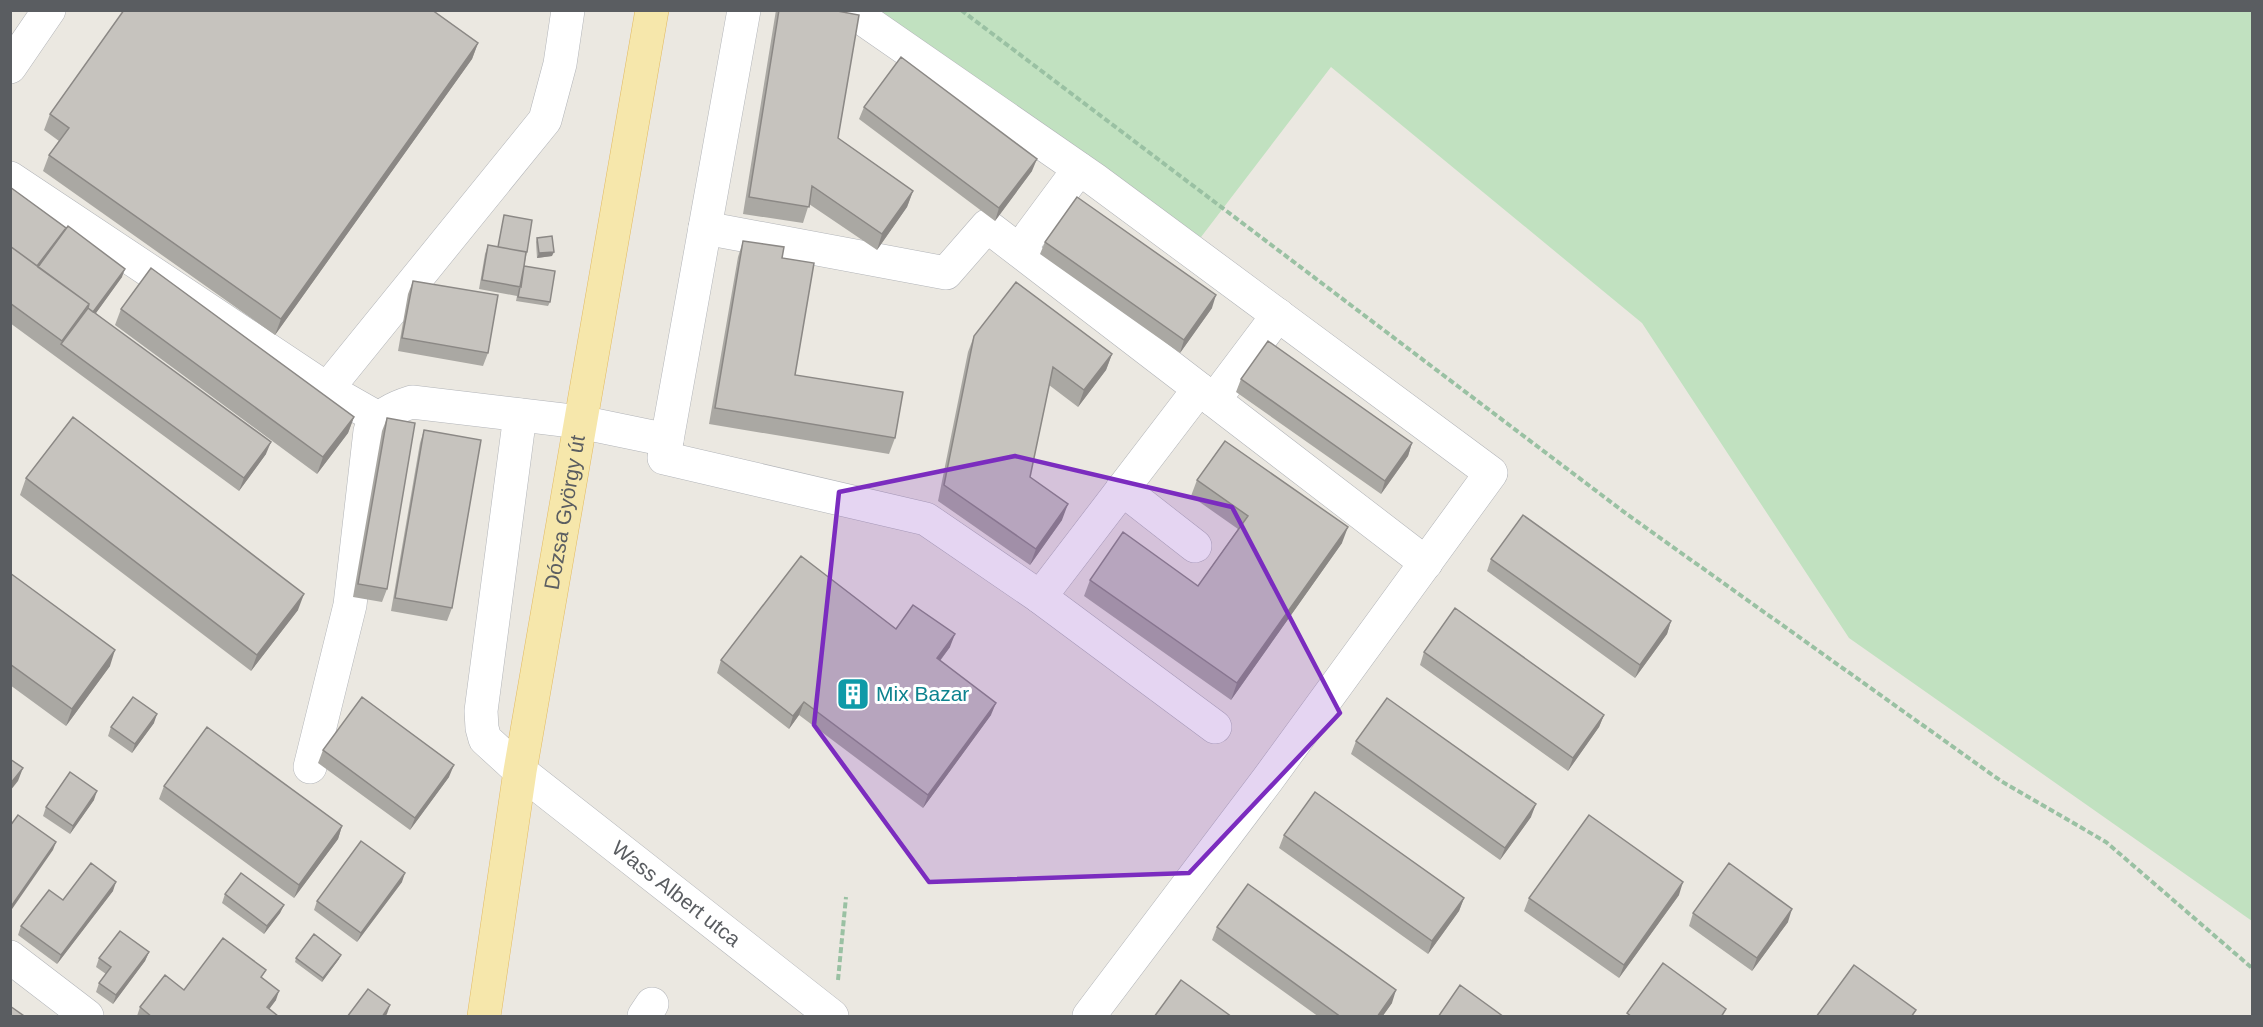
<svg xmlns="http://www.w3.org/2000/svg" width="2263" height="1027" viewBox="0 0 2263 1027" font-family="Arial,sans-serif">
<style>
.green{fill:#c1e1c0}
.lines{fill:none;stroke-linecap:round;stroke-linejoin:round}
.minor-casing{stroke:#b2b4b8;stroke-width:34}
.major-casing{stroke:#e2ba63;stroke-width:34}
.path{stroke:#9ac1a3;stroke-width:4;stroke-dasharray:6 3;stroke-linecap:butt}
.minor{stroke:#fff;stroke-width:33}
.major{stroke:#f6e7ab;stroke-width:33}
.wall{fill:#aaa8a3}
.shaded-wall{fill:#8b8885}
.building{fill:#c6c3be;stroke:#8b8885;stroke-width:1.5}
.marked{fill:#7b2cbf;fill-opacity:0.2;stroke:#7b2cbf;stroke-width:4.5;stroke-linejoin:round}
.labels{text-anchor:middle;stroke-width:6;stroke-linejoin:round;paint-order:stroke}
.street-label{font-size:21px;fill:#5a5d61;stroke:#fff}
.culture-label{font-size:21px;fill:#0d838f;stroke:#fff;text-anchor:start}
</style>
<rect width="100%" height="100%" fill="#ebe8e1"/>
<path class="green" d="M879,11H2252V921L1849,638L1642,323L1331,67L1198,241Z"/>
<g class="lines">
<g class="minor-casing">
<g id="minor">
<path d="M850,10L1094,179L1491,473L1268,779L1089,1016"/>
<path d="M10,67L49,10"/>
<path d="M10,178L327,389L378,418"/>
<path d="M705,228L946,273L987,226L1426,563"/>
<path d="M1019,250L1079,169"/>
<path d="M327,389L545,120L560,64L568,10"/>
<path d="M1214,400L1278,315"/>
<path id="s1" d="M520,415L481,711L482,728L485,739L520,771L832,1016"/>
<path d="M667,440L664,458L926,519L1040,597L1215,727"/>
<path d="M1122,489L1195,546"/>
<path d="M1040,597L1199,389"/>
<path d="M310,767L350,605L370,431C381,414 393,408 412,402L580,422L667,440L744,10"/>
<path d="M10,957L87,1016"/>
<path d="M644,1016L652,1004"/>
</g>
</g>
<g class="major-casing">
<g id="major">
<path id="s2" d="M484,1016L520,771L652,10"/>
</g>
</g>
<path class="path" d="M961,10L1628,515L2001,781L2106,842L2252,968
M838,980L846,897"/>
<use href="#minor" class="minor"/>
<use href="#major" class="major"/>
</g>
<path class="wall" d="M776,10H832L838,138L913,191L907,207L877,250L809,204L803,223L743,214Z
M478,43L472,59L275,335L43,171L49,155L59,141L44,130L50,114Z
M864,107L1032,171L995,221L859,119Z
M10,187L66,228L64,231L122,277L96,313L266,454L239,491L10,323Z
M504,215L527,252L524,266L550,302L548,306L516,301L517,296L479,289L485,254L488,245L498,247Z
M537,238L552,256L537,258L536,242Z
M743,241L782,258L795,375L895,438L889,454L709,424L738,257Z
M1045,242L1212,308L1180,353L1040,254Z
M413,281L488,353L483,366L398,351L408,294Z
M121,309L354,417L348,433L317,474L115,325Z
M974,336L1112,354L1106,370L1078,407L1049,385L1030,477L1062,520L1030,565L938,501L968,352Z
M1241,379L1412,443L1408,456L1381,494L1236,392Z
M387,418V589L382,602L353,597L382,431Z
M424,430L452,608L447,621L391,611L420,443Z
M26,478L298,610L251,671L20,495Z
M1197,480L1342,543L1231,700L1084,596L1090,580L1198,586L1238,529L1191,496Z
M1491,559L1671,621L1667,634L1635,678L1487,571Z
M10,573L110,666L66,726L10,685Z
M896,629L950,647L940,661L991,715L923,808L799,715L789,729L717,673L721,660Z
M1424,652L1604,715L1599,727L1568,771L1420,665Z
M154,723L132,753L108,736L111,727Z
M1356,741L1531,817L1500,860L1351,754Z
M323,750L449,777L410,830L318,763Z
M164,786L342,826L338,839L294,898L159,799Z
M94,800L70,834L43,816L46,807Z
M1284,835L1464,898L1459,911L1428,954L1279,848Z
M402,882L357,942L314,910L317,901Z
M113,891L57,964L18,935L21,926L63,900Z
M225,894L284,905L280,913L264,934L222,903Z
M1679,895L1619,978L1524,911L1529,898Z
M1693,913L1788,922L1752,971L1689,926Z
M1217,927L1392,1003L1382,1017H1319L1212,940Z
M149,952L145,961L113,1004L96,992L99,983L106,974L96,967L99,958Z
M296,958L339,959L322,982L295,962Z
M263,979L276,1000L269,1009L278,1017L137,1016L140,1007L184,990Z"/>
<path class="shaded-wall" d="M478,43L472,59L275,335L281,319Z
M1037,159L1032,171L995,221L999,208Z
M913,191L907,207L877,250L882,234Z
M554,252L552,256L537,258L539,253Z
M125,269L122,277L88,324L91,315Z
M1216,295L1212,308L1180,353L1184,340Z
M1112,354L1106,370L1078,407L1084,390Z
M354,417L348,433L317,474L323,457Z
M271,442L266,454L239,491L244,478Z
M1412,443L1408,456L1381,494L1385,481Z
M1068,504L1062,520L1030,565L1036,549Z
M1348,527L1342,543L1231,700L1237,683Z
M304,594L298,610L251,671L257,655Z
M1671,621L1667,634L1635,678L1640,665Z
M955,634L950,647L932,671L937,658Z
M115,650L110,666L66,726L72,709Z
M804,702L799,715L789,729L793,716Z
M996,703L991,715L923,808L928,795Z
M157,714L154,723L132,753L135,744Z
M1604,715L1599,727L1568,771L1573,758Z
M454,765L449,777L410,830L415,818Z
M23,768L18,781L10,791V784Z
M97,791L94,800L70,834L73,826Z
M1536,804L1531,817L1500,860L1505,848Z
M342,826L338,839L294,898L299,885Z
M56,842L53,850L10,912V908Z
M405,873L402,882L357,942L361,933Z
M116,882L113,891L57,964L61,955Z
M1683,882L1679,895L1619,978L1624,965Z
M1464,898L1459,911L1428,954L1432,941Z
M284,905L280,913L264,934L267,926Z
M1792,909L1788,922L1752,971L1757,958Z
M149,952L145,961L113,1004L116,995Z
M341,955L339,959L322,982L323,978Z
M1396,990L1392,1003L1382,1017H1377Z
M279,991L276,1000L264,1016L267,1007Z
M390,1005L387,1014L385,1017H382Z"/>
<path class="building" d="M124,10H432L478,43L281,319L49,155L69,128L50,114Z
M779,10H832L859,15L838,138L913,191L882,234L812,186L809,207L749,197Z
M901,57L1037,159L999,208L864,107Z
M10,187L66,228L37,266L10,246Z
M1077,197L1216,295L1184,340L1045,242Z
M504,215L532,220L527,252L498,247Z
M68,226L125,269L93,312L88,308L89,304L38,267Z
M552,236L554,252L539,253L537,238Z
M743,241L784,247L782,258L814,263L795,375L903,392L895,438L715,408Z
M488,245L526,252L521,287L482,280Z
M10,246L89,304L62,341L10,303Z
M524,266L555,271L550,302L518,297Z
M151,268L354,417L323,457L121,309Z
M413,281L498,295L488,353L402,338Z
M1016,282L1112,354L1084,390L1053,367L1030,477L1068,504L1036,549L944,485L974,336Z
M88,308L271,442L244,478L61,344Z
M1268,341L1412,443L1385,481L1241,379Z
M73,417L304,594L257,655L26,478Z
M387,418L415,423L387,589L358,584Z
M424,430L481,440L452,608L395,598Z
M1225,441L1348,527L1237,683L1090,580L1123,532L1198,586L1248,516L1197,480Z
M1523,515L1671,621L1640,665L1491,559Z
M801,556L896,629L913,605L955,634L937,658L996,703L928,795L804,702L793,716L721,660Z
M10,573L115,650L72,709L10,664Z
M1455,608L1604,715L1573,758L1424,652Z
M133,697L157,714L135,744L111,727Z
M362,697L454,765L415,818L323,750Z
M1387,698L1536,804L1505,848L1356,741Z
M207,727L342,826L299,885L164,786Z
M10,759L23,768L10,784Z
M70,772L97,791L73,826L46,807Z
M1315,792L1464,898L1432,941L1284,835Z
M18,815L56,842L10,908V826Z
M1589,815L1683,882L1624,965L1529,898Z
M361,841L405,873L361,933L317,901Z
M91,863L116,882L61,955L21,926L49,890L63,900Z
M1729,863L1792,909L1757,958L1693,913Z
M241,873L284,905L267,926L225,894Z
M1248,884L1396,990L1377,1017H1341L1217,927Z
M120,931L149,952L116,995L99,983L111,967L99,958Z
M314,934L341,955L323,978L296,958Z
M223,938L266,970L261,977L279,991L267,1007L278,1016L277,1017H152L140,1007L165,975L184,990Z
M1663,963L1726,1009L1721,1017H1632L1627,1013Z
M1854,965L1916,1010L1911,1017H1816Z
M1181,980L1232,1017H1154Z
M1460,985L1504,1017H1438Z
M368,989L390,1005L382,1017H347Z
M10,1006L24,1016V1017H10Z"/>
<path class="marked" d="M1015,456L1232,507L1340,713L1189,873L929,882L814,725L839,492Z"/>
<defs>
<g id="building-square" transform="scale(1.725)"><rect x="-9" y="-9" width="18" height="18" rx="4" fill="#0f9aa8" stroke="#fff"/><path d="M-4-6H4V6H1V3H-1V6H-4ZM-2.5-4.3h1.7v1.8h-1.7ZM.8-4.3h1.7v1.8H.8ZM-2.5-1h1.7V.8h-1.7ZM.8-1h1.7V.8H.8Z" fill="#fff"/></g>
</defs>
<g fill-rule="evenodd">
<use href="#building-square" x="853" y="694"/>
</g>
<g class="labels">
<g class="street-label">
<text dy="7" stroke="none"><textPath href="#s2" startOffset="510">Dózsa György út</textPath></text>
<text dy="7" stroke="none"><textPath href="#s1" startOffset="573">Wass Albert utca</textPath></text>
</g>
<g class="culture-label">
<text x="876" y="701">Mix Bazar</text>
</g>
</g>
<rect width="2263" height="1027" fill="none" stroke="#5a5d61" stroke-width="24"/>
</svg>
